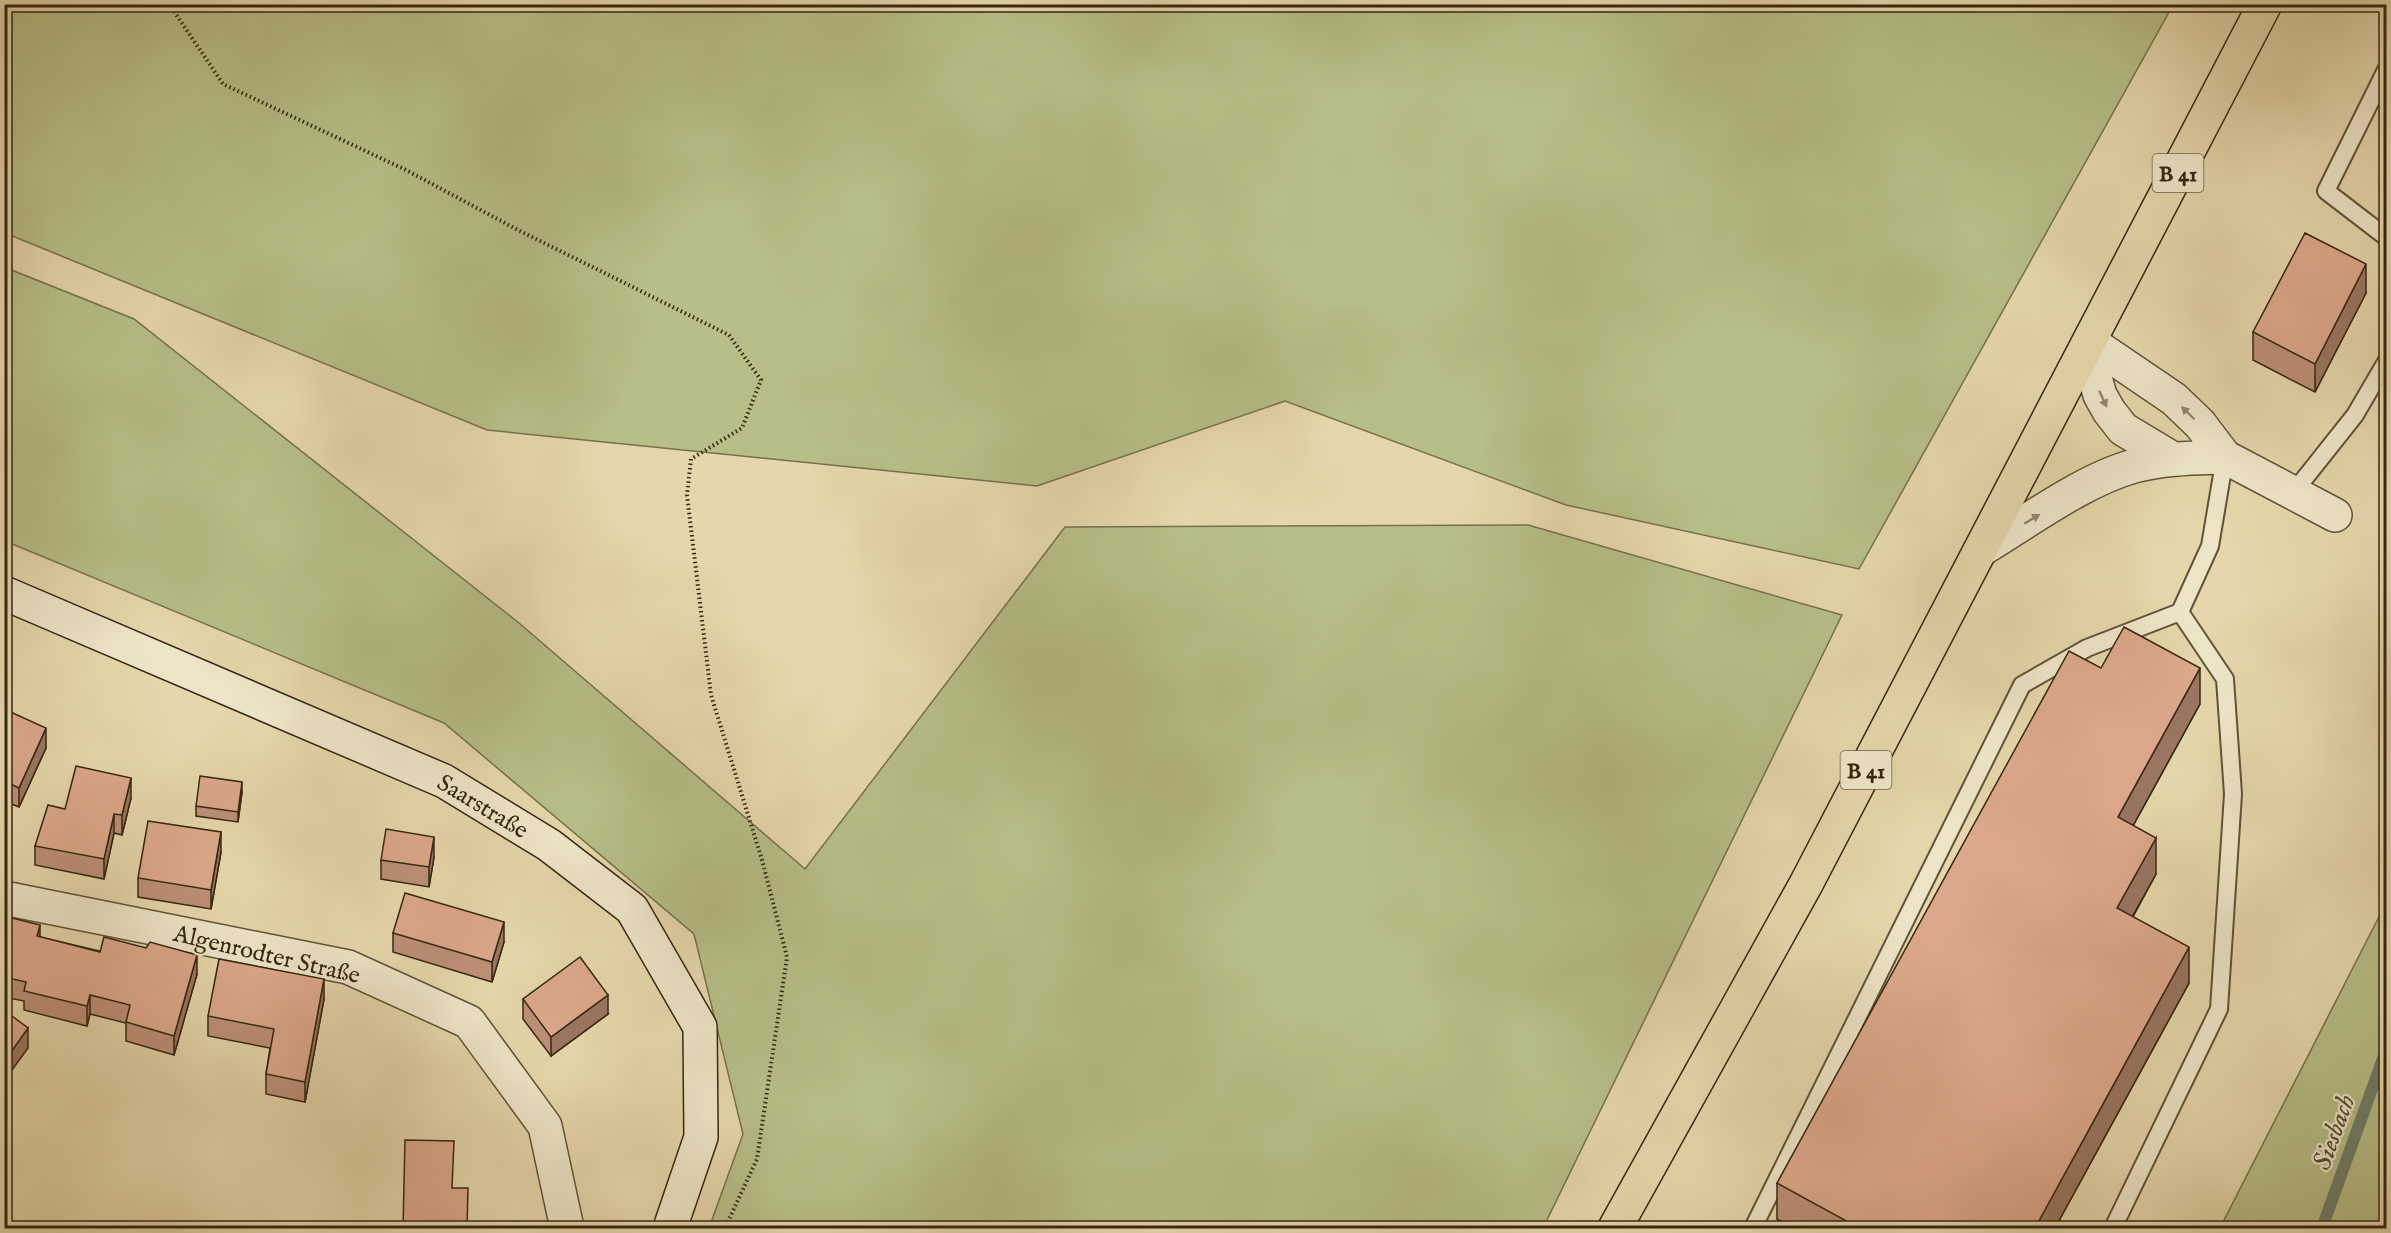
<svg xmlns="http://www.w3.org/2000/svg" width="2391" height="1233" viewBox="0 0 2391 1233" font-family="'IM FELL English',serif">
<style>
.green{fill:#b7be87;stroke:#76724c;stroke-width:1.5}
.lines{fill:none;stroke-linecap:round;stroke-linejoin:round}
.stream{stroke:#707f6b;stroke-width:12}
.lane-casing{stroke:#625338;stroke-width:20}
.street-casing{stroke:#625338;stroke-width:36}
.secondary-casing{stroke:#362712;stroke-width:36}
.primary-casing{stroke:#362712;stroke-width:36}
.path{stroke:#362712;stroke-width:4;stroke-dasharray:1.5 3;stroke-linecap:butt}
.lane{stroke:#eee5c8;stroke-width:16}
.street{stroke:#eee5c8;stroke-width:33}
.secondary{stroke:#eee5c8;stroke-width:33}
.primary{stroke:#e5d7ab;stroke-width:33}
.wall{fill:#bd9078;stroke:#362712;stroke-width:1.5}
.shaded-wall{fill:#9a7661;stroke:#362712;stroke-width:1.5}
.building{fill:#dca88b;stroke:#362712;stroke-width:1.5}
.oneway{fill:#92866d}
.labels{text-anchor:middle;stroke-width:4.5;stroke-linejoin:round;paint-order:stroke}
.shield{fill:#eee5c8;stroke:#6d6049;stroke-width:1.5}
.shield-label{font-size:22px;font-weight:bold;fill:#362712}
.street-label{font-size:24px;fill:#362712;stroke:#eee5c8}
.water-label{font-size:26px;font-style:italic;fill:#4e4c37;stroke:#eee5c8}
</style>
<rect width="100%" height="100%" fill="#e5d7ab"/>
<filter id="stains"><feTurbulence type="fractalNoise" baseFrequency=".00333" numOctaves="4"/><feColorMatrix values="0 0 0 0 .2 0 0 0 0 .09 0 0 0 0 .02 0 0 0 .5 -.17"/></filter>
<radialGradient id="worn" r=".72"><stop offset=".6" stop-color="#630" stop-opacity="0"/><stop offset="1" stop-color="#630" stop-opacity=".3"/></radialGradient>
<path class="green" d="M4,5L5,4L2173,5L1859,569L1566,505L1285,401L1037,486L487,430L5,233Z
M4,267L134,319L519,623L805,869L1065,527L1528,525L1842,615L1543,1228H709L743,1134L694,934L444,723L5,541Z
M2386,903V1228H2220Z"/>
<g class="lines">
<path class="stream" d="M2322,1228L2386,1050"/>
<g class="lane-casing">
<path id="lane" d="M2386,70L2326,191L2386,237
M2293,493L2355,415L2386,362
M1753,1228L2022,685L2087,648L2180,612L2210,546L2225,457
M2113,1228L2219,1009L2233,794L2225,679L2180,612"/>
</g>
<g class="street-casing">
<path id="street" d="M2090,342L2174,399L2200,424L2225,457L2335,515
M2090,342L2093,371L2100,395L2109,411L2123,429L2173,459
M1982,549C2027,522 2083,480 2134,466C2164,458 2195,458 2225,457
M4,898L348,967L469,1022L545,1126L567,1228"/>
</g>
<g class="secondary-casing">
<path id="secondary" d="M4,593L444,781L549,845L632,909L700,1027L701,1137L670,1228"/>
</g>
<g class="primary-casing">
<path id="primary" d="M1615,1228L1806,884L2265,4"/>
</g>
<path class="path" d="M169,4L223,84L406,170L518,230L729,335L761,380L742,428L691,459L687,495L711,695L762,860L787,957L757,1159L725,1228"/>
<use href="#lane" class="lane"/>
<use href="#street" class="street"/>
<use href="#secondary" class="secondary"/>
<use href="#primary" class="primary"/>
</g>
<path class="wall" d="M2366,293L2315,392L2253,360V332Z
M2200,704L2133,826L2156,874L2133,917L2189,983L2055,1228H1794L1777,1219V1183Z
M4,709L46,748L19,807L4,801Z
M242,792L238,822L196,816V806Z
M131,798L122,835L114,833L104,879L35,865V846L65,809Z
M221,852L211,909L138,897V878Z
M434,857L429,887L381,879V860Z
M4,916L40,937L197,974L174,1055L126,1041V1023L90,1014L87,1026L24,1010V1001L4,997Z
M393,933L504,942L492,982L393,952Z
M324,999L305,1102L266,1094V1074L270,1048L208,1036V1016Z
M523,999L608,1014L551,1056L523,1019Z"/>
<path class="shaded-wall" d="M2366,264V293L2315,392V364Z
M2200,668V704L2118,853V817Z
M46,728V748L19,807V788Z
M131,778V798L122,835V815Z
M242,782V792L238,822V812Z
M114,814V833L104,879V859Z
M221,832V852L211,909V890Z
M434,837V857L429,887V867Z
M2156,838V874L2117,944V908Z
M504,922V942L492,982V962Z
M40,925V944L37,936Z
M2189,947V983L2055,1228H2035Z
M197,955V974L174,1055V1036Z
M324,979V999L305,1102V1082Z
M90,995V1014L87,1026V1006Z
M608,995V1014L551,1056V1037Z
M28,1028V1048L4,1081V1062Z"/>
<path class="building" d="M2305,233L2366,264L2315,364L2253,332Z
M2124,627L2200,668L2118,817L2156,838L2117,908L2189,947L2035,1228H1859L1777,1183L2069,651L2101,668Z
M4,709L46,728L19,788L4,781Z
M76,766L131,778L122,815L114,814L104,859L35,846L48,805L65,809Z
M200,776L242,782L238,812L196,806Z
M148,821L221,832L211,890L138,878Z
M386,829L434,837L429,867L381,860Z
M405,893L504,922L492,962L393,933Z
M4,916L40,925L37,936L100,952L104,937L146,948L150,942L197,955L174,1036L126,1022L130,1005L90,995L87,1006L24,991L26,982L4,977Z
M580,957L608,995L551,1037L523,999Z
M219,959L324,979L305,1082L266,1074L274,1029L208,1016Z
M4,1010L28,1028L4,1062Z
M405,1140L454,1141L452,1188H468L467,1228H403Z"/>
<defs><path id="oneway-solid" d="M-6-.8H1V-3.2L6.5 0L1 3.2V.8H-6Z" transform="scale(1.5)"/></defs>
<g class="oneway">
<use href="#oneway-solid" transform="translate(2103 399) rotate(65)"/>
<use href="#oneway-solid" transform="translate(2188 413) rotate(-136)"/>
<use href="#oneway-solid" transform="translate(2032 519) rotate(-31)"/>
</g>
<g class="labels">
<g class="shield">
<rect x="2152.5" y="154" width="51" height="38" rx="4.5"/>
<rect x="1840.5" y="751" width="51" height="38" rx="4.5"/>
</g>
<g class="shield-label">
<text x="2178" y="181">B 41</text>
<text x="1866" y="778">B 41</text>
</g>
<g class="street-label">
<text transform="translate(483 806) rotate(31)" y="8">Saarstraße</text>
<text transform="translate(267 954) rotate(13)" y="8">Algenrodter Straße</text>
</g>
<g class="water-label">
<text transform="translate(2333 1132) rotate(-70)" y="9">Siesbach</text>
</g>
</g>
<rect width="2391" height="1233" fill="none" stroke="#e5d7ab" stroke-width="24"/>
<rect x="6" y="6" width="2379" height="1221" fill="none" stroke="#362712" stroke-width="3"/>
<rect x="12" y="12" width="2367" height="1209" fill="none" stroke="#362712" stroke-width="1.5"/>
<rect width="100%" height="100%" filter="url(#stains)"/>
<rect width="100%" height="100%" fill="url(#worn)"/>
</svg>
